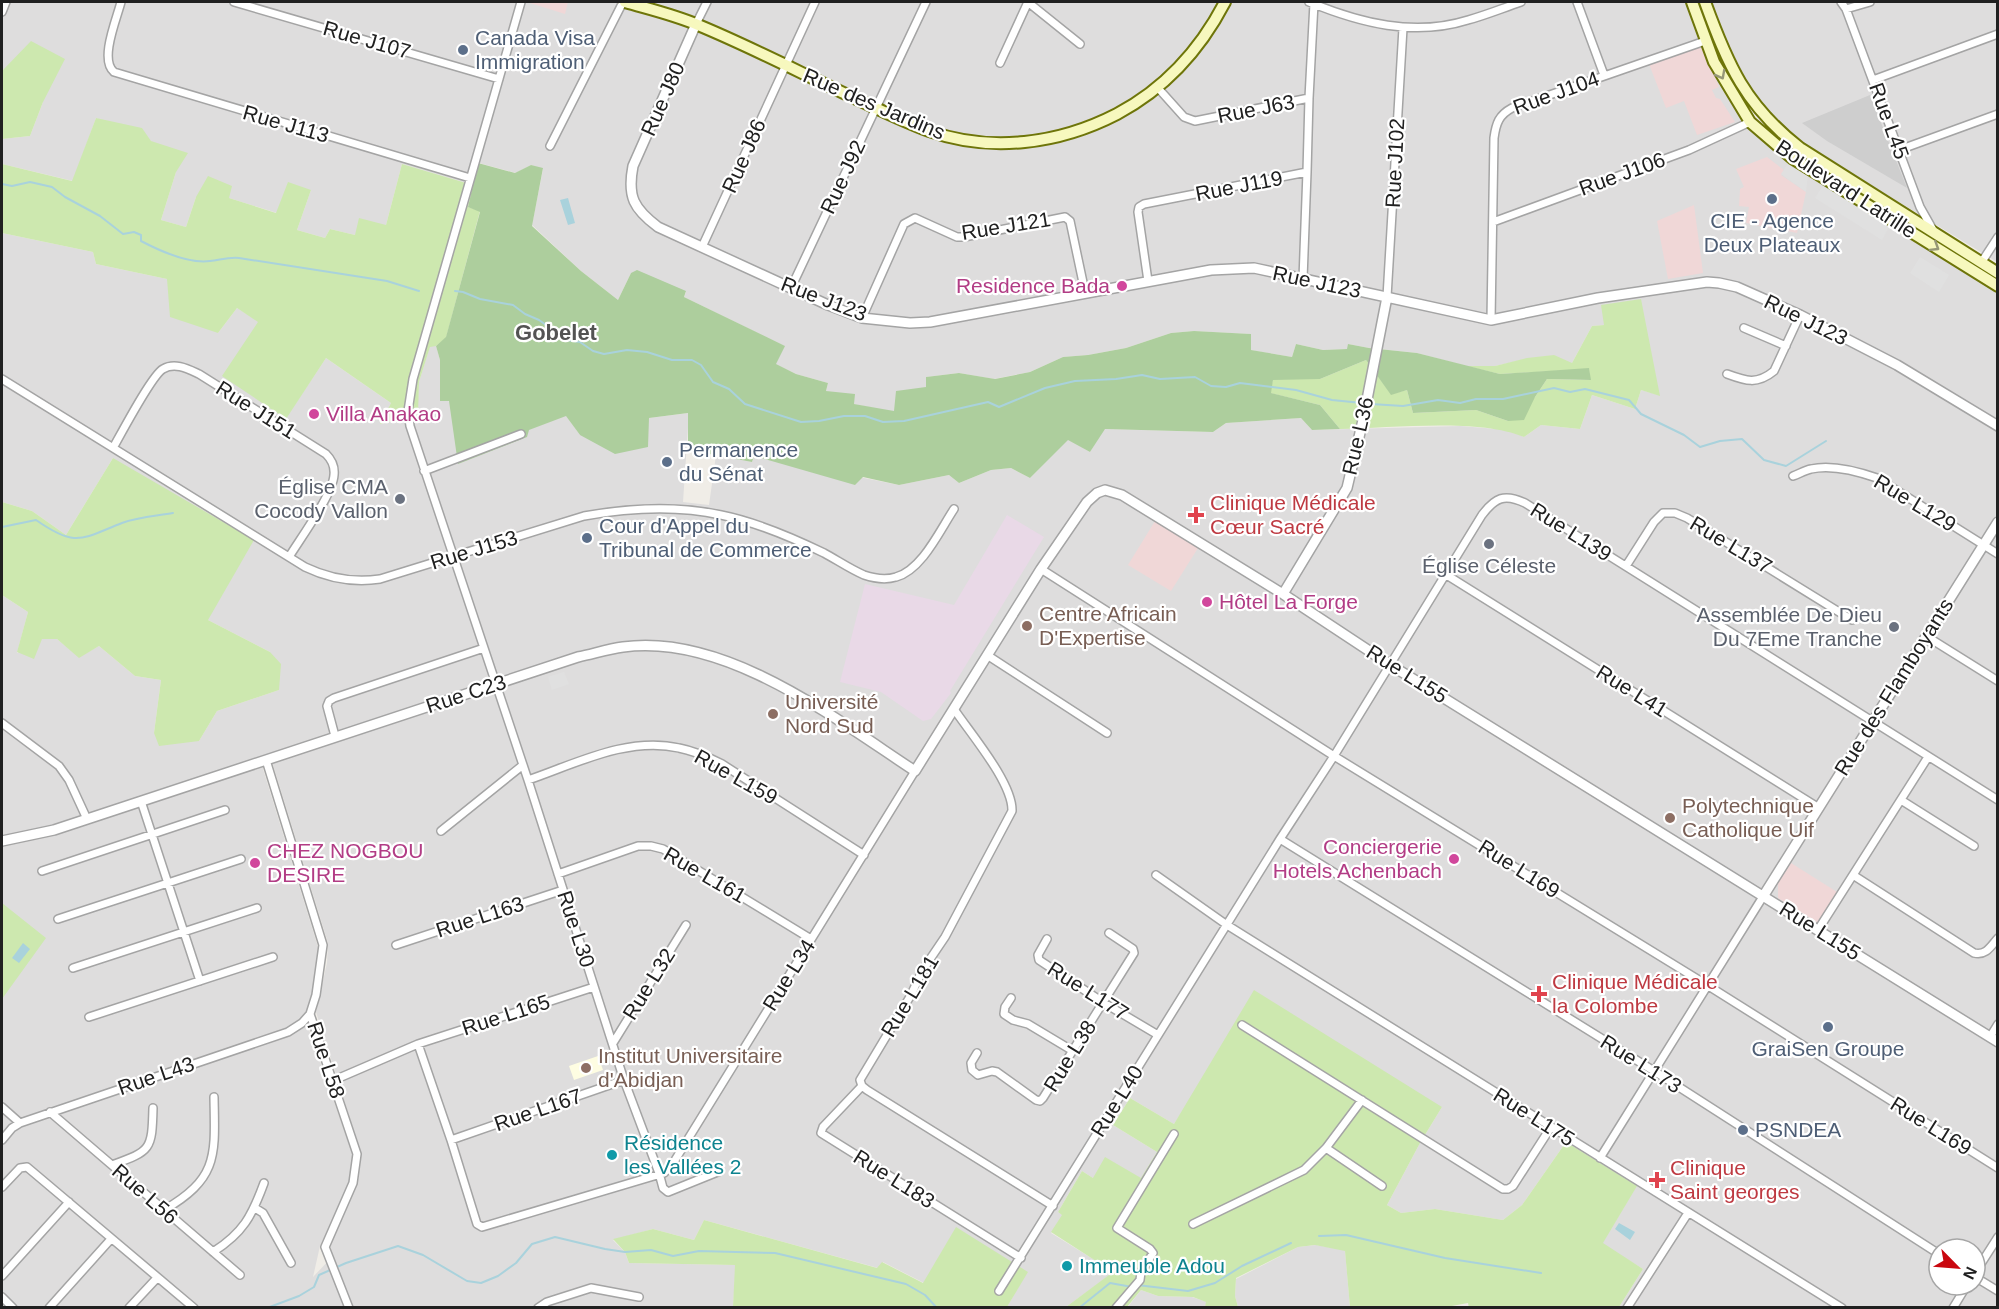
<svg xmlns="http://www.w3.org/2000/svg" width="1999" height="1309" viewBox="0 0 1999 1309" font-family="Arial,sans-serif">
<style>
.residential{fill:#dedddd;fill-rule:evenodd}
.commercial{fill:#f0d7d7}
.industrial{fill:#e9d9e7}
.education{fill:#fefde2}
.religious{fill:#cecece}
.grass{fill:#cde8af}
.forest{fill:#adce9d}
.parking{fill:#e0e0e0}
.water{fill:#a9d2dc}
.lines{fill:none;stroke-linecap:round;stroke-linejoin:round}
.stream{stroke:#a9d2dc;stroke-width:2}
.minor-casing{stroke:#a4a4a4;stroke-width:10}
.tertiary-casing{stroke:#a4a4a4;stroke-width:12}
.secondary-casing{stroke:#6e7509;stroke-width:14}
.minor{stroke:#fff;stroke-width:7}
.tertiary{stroke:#fff;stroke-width:9}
.secondary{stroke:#f7f8be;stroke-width:10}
.oneway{stroke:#969777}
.service-dot{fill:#5c6f8a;stroke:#fff;stroke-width:2}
.hotel-dot{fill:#d1479c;stroke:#fff;stroke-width:2}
.worship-dot{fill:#6b7280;stroke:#fff;stroke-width:2}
.health-dot{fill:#e0444e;stroke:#fff;stroke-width:2}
.education-dot{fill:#8d6e63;stroke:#fff;stroke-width:2}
.culture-dot{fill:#0f9aa8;stroke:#fff;stroke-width:2}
.labels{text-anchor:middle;stroke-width:4.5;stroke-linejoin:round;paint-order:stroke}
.service-label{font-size:21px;fill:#4e5e75;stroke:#fff;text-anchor:start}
.street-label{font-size:21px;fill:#202020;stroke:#fff}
.hotel-label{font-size:21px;fill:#b23c85;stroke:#fff;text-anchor:start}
.worship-label{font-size:21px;fill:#5b616d;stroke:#fff;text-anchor:end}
.health-label{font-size:21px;fill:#be3a42;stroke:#fff;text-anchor:start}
.education-label{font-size:21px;fill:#785e54;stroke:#fff;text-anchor:start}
.culture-label{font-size:21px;fill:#0d838f;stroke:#fff;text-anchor:start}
.neighbourhood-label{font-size:22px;font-weight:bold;fill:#535353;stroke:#fff}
</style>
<rect width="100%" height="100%" fill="#f0ede7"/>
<path class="residential" d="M2,2H1686L1702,46L1755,132L1771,147L1789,162L1997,293V1307H1619L1643,1269L1602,1244L1636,1187L1566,1142L1522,1205L1503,1220L1435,1209L1401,1213L1387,1205L1420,1143L1442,1107L1191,1098L1174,1124L1130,1098L1113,1125L1157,1152L1141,1179L1093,1178L1082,1171L1058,1212L1063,1215L1051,1233L1114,1272L1066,1307H1007L1027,1272L956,1228L924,1283L883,1262L878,1268L704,1220L694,1240L653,1229L613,1240L625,1252L629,1263L736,1265L733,1307H2V595L28,612L17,653L42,639H57L79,657L99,646L135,676L161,680L154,733L199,741L217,711L279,690L270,652L208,620L113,458L66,535L32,511L2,502V233L93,252L96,264L167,279L218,333L237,308L259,322L286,418L326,358L391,403L380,424L417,415L419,382L430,346H436L440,360V401H448L528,430L566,415L580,435L649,418L689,413L683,502L709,505L716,455L752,462L754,456L899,485L949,475L959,483L991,470L1011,468L1030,478L1068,439L1090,452L1104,429L1213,432L1226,423L1301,418L1312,430L1460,426L1509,430L1524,437L1541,425L1580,429L1592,395L1635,409L1641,390L1659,395L1604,325L1592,326L1572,363L1527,359L1495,366H1466L1417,353L1369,348L1348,344V349L1323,350L1296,344L1292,357L1250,350L1251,334L1194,331L1171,333L1126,348L1088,355L1063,357L1030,372L994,379L959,373L926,377V387L894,412L853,404L826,391L828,383L796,374L775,364L784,346L684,297L686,292L631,273L618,300L581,271L532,225L543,169L531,165L516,173L479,163L473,185L402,164L386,225L355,235L330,229L325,238L297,230L311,190L277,213L229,198L196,197L186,227L161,220L176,172L151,141L96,118L73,181L2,164V139L30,136L43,102L3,69L2,71ZM264,755L273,765L328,943L327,963L316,1012L361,1153L360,1167L356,1185L330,1244L332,1257L313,1277L320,1246L350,1182L353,1156L307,1024L306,1014L312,1000L318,962V947L263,769ZM1939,1249H1975V1285H1939Z
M1711,2H1997V262L1804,144L1768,112L1738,68Z
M1316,1245L1345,1250L1350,1307H1238L1235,1296L1236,1279L1298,1247Z
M1141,1290L1158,1296L1192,1297L1207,1302L1205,1307L1127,1308Z"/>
<path class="commercial" d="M530,2H568L565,14L530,3Z
M1702,44L1719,87L1712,90L1716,98L1720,99L1735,122L1697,135L1684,101L1666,108L1649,64Z
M1767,157L1784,170L1781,175L1806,192L1797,233L1746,223L1749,207L1739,206L1740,189L1744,187L1736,169Z
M1694,205L1703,273L1668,279L1657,221Z
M1155,521L1198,548L1171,591L1128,565Z
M1791,863L1837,892L1818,923L1778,898V883Z"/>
<path class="industrial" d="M1007,515L1044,537L950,691L951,693L931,719L923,721L881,692L840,682L865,584L954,605Z"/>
<path class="education" d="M598,1056L603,1070L574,1080L569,1066Z"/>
<path class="religious" d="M1870,95L1907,188L1827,141L1802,123Z"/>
<path class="grass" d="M31,41L65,59L43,102L30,136L2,139V71Z
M96,118L142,128L151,141L188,153L176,172L161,220L186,227L196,197L208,176L232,186L229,198L276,213L288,182L311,190L297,230L325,238L330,229L355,235L359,218L386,225L402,164L473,185L468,207L480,211L446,338L436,346L430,347L419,382L418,414L380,424L391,403L326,358L286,419L222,376L258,322L237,308L218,333L170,317L167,279L96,264L93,252L2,233V164L72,181Z
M1641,299L1660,396L1641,390L1635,409L1592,395L1580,429L1541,425L1524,437C1479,418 1391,428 1340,429L1320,405L1270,393L1273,379H1320L1366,360L1391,394L1407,390L1413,413L1476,410L1508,421L1535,397L1547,379L1590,380L1589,369L1500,374L1466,366H1495L1527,358L1554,355L1572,363L1592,326L1604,325L1601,305Z
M113,458L254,540L208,620L270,652L281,664L279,690L217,711L199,741L159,746L154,733L161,680L135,676L99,646L79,658L57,639H42L34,659L17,652L28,612L2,595V502L32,511L66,535Z
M2,903L46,938L2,999Z
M1254,990L1442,1107L1420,1143L1387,1205L1401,1213L1435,1209L1503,1220L1522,1205L1566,1142L1637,1186L1603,1243L1643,1269L1619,1307L1469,1308L1468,1303L1441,1308L1350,1307L1345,1251L1315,1245L1298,1247L1236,1278L1235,1296L1238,1307H1205L1206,1302L1193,1297L1158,1296L1141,1290L1127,1307H1066L1113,1272L1051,1232L1062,1215L1058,1212L1082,1171L1093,1178L1105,1157L1141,1178L1157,1152L1113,1125L1130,1098L1174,1124Z
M704,1220L877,1268L882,1262L923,1283L956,1227L1028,1272L1007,1307H733L735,1265L629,1263L625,1252L613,1239L653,1229L694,1240Z"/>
<path class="forest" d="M478,163L515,173L531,165L543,168L532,226L581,271L618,300L631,273L637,270L686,291L684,297L785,346L776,364L796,374L828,383L826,391L855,394L854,404L894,411L896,391L926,387V377L959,373L995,379L1030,372L1063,357L1088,355L1126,348L1171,333L1194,331L1251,334V350L1292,357L1296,344L1323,350L1347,349L1348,344L1369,348L1417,353L1500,374L1589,368L1591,380L1547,379L1535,397L1524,420L1508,421L1476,410L1413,413L1407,390L1391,395L1366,360L1320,379L1273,380L1271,393L1320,405L1340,429L1312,430L1301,418L1226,423L1213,432L1105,429L1090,452L1068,440L1030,478L1011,468L991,470L959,483L949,475L899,485L863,477L855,485L754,456L752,462L688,450V413L649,418L648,447L615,454L580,435L566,416L529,430L527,437L458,464L449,401H440V360L436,346L446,337L480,212L468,207Z"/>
<path class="parking" d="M1789,162L1808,174L1806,192L1781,174Z
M1824,184L1890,225L1882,240L1815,198Z
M1920,257L1949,275L1939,292L1910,273Z
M564,672L569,684L552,690L548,677Z"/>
<path class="water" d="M568,198L575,223L568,225L560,200Z
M23,943L30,949L19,963L12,958Z
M1619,1223L1635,1232L1630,1240L1615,1229Z"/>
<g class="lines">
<path class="stream" d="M2,184L12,186L30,182L52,187L65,197L100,216L123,234L134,232L141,235V241C160,251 188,264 210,261C220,260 228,257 239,258L387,281L419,291
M455,291L463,292L480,299L513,305L525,314L539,320L567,340L580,342L593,351L604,354L627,350L647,352L672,360H692L701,365L713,382L729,389L745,404L801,422L819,421L844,416H865L883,422L904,421L988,402L999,407L1045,388L1075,381L1116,379L1142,375L1160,379L1195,377L1211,386L1226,387L1240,383L1296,390L1332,400L1362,403
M1371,404L1403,406L1438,400L1460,403L1476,399H1503L1554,388L1570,392L1585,389L1629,400L1641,414L1684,435L1700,447L1720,441L1742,439L1764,460L1786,466L1826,441
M2,527L36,520C76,548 81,539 122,523C138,517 156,516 173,513
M1319,1236L1346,1235L1445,1258L1541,1273
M1137,1285L1188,1291L1215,1283L1242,1266L1291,1243
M267,1308L299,1296L314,1287L319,1275L346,1263L398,1246L423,1255L467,1281L481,1283L498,1276L516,1263L532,1244L555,1237L605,1249L625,1252L651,1250L673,1256L699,1251L775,1253L906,1284L925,1295L937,1308
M1079,1308L1110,1283L1132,1287"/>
<g class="minor-casing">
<path id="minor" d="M121,2C117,18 99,60 114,72L470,178
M234,2L499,79
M521,2L413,379L408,411L410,426L528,780L624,1080L659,1173L663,1188L668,1192L720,1171
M1309,2C1360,23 1414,37 1468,20C1486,15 1503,8 1521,2
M1577,2L1604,75
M1841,2L1846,9L1920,207L1933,230
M1029,3L1080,44
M1846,9L1870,2
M2,12L6,2
M696,24L707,2
M1000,63L1028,2
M1873,80L1998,34
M1158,88L1184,117L1195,121L1309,98L1314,3
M550,146L623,2
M1899,150L1998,114
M1307,172L1309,98
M1493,222L1689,150L1750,122
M702,247L815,2
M1981,263L1998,237
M1148,281L1138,212L1139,207L1144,204L1307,172L1303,279
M791,288L926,2
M1387,297L1403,28
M862,318L904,224L915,218L957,237H964L1065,217L1070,221L1085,292
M1491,320L1494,138C1496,123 1499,115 1512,108L1705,41
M1744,328L1786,346
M1727,374C1746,381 1757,385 1774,371L1800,315
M2,379L305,567C330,579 353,583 380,579L584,516C629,508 675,505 721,515C756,522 791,537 824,553C837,560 850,569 864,575C873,578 886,580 896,577C922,570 940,530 954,509
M113,448C121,434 152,375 163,369C175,362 188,369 199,374L326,454C332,460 335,466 334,475C333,494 300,539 289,557
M424,471L521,434
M1793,476C1799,474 1805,470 1811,469C1832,464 1857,471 1877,478L1998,554
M1626,566L1654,522L1663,513H1675L1687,518L1852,620
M1041,569L1334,756L1707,985L1998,1168
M1445,574L1819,808
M1926,636L1998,681
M987,655L1107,733
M954,709C970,733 1013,783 1012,811L945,937L922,971L911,995L860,1080L862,1086L867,1090L1053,1206
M2,723L59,766L69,780L87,819
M335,736L327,706L329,701L334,698L484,648
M266,760L323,945L316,995L310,1014L357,1154L353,1183L325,1247L349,1308
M528,780C575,764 628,736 679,748C694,751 708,757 722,764L864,855
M1901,800L1974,846
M141,801L200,981
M441,831L523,765
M1280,839L1654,1071L1939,1254
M42,871L225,810
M558,874L638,846H651L663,849L811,939
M1156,875L1227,925L1842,1308
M1853,875L1974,953C1986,956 1991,946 1998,938
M58,919L241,859
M1818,930L1928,757
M1047,939L1038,955L1039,960L1104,1003L1158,1035
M396,945L563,890
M73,968L257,908
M1011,998L1005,1007L1004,1014L1013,1020L1028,1024L1073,1051
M89,1017L273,957
M1242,1025L1503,1189H1508L1513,1186L1551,1127
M1990,1037L1998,1024
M613,1043L686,925
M418,1044L451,1140L477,1224L482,1227L664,1173L672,1165L915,771
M977,1053L971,1063L972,1070L978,1075L992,1071L997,1072L1036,1100L1040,1101L1043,1098L1134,953L1133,949L1109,933
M332,1081L418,1044L594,987
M862,1086L823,1127L821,1133L1021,1258
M2,1107L20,1123
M50,1112L240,1275
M2,1140L12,1128L20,1123L288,1032L302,1023L310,1014
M451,1140L624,1080
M1326,1148L1382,1186
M1600,1158L1764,895
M112,1165C151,1151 152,1150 153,1108
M2,1187L20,1168L27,1167L194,1308
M255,1208L263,1213L291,1263
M164,1210C219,1178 215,1155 214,1097
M1193,1224L1304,1170L1326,1148L1362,1100
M213,1252C243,1233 252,1216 264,1183
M1975,1273L1998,1237
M2,1276L69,1202
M1975,1277L1998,1291
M999,1291L1280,839L1334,756L1482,515C1495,498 1504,493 1525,503L1998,800
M2,1297L13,1308
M49,1308L111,1239
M129,1308L157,1278
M538,1308L547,1302L591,1288L639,1297
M1116,1308L1140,1280L1141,1272L1153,1253L1150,1249L1117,1228L1174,1134
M1627,1308L1688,1213
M1953,1308L1967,1285"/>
</g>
<g class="tertiary-casing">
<path id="tertiary" d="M696,24L633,166C627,197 634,209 658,227L828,305L862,318L910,323L930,322L1211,270L1254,268L1491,320L1598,298L1707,282L1719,283L1737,287L1800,315L1897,365L1998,426
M1283,594L1347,488L1363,420L1387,297
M2,841L54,830L578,657C593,654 608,649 623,647C725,633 834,718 915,771L1041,569L1087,502L1097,493L1105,490L1122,495L1283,594L1389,664L1998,1042
M1764,895L1998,522"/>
</g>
<g class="secondary-casing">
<path id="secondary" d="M625,2C649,9 675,15 698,25C749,46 799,72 850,96C876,108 902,121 929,131C991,153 1059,144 1117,114C1166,88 1200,50 1225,2
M1692,2L1714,62L1750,122L1792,158L1998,286
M1705,2C1728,65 1745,105 1800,148L1998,273"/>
</g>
<use href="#minor" class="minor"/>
<use href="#tertiary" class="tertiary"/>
<use href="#secondary" class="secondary"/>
</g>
<defs><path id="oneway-chevron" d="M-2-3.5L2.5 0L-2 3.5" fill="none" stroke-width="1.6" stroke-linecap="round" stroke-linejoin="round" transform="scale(1.5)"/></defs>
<g class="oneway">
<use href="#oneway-chevron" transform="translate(1721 75) rotate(62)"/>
<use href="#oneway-chevron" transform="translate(1935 247) rotate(32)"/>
</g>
<g class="service-dot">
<circle cx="463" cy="50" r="6"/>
<circle cx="1772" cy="199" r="6"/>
<circle cx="667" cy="462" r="6"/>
<circle cx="587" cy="538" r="6"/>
<circle cx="1828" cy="1027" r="6"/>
<circle cx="1743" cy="1130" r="6"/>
</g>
<g class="hotel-dot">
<circle cx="1122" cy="286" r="6"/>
<circle cx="314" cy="414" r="6"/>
<circle cx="1207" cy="602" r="6"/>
<circle cx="1454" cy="859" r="6"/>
<circle cx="255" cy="863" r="6"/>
</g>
<g class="worship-dot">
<circle cx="400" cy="499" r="6"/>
<circle cx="1489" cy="544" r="6"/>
<circle cx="1894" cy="627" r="6"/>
</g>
<g class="health-dot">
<path d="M1193 506h6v6h6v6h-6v6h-6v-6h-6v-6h6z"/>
<path d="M1536 985h6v6h6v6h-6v6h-6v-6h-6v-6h6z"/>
<path d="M1654 1171h6v6h6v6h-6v6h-6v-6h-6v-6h6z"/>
</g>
<g class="education-dot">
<circle cx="1027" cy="626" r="6"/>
<circle cx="773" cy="714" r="6"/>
<circle cx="1670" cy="818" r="6"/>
<circle cx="586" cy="1068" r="6"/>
</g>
<g class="culture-dot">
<circle cx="612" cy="1155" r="6"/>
<circle cx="1067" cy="1266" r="6"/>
</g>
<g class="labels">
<g class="service-label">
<text x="475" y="45">Canada Visa<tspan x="475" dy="24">Immigration</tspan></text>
<text x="1772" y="228" text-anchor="middle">CIE - Agence<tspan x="1772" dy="24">Deux Plateaux</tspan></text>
<text x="679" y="457">Permanence<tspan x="679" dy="24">du Sénat</tspan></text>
<text x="599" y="533">Cour d'Appel du<tspan x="599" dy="24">Tribunal de Commerce</tspan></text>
<text x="1828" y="1056" text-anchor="middle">GraiSen Groupe</text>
<text x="1755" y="1137">PSNDEA</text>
</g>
<g class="street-label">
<text transform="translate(367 40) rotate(16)" y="7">Rue J107</text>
<text transform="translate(1556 93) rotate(-20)" y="7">Rue J104</text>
<text transform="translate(663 99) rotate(-66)" y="7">Rue J80</text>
<text transform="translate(874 104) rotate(23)" y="7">Rue des Jardins</text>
<text transform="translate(1256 109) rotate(-11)" y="7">Rue J63</text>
<text transform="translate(1889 121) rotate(70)" y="7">Rue L45</text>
<text transform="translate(286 124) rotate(16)" y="7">Rue J113</text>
<text transform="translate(744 156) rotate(-66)" y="7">Rue J86</text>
<text transform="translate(1395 163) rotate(-87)" y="7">Rue J102</text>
<text transform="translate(1622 174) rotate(-20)" y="7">Rue J106</text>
<text transform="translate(843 177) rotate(-65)" y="7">Rue J92</text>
<text transform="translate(1239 186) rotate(-11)" y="7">Rue J119</text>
<text transform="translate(1846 189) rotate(33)" y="7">Boulevard Latrille</text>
<text transform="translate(1006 226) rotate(-9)" y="7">Rue J121</text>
<text transform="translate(1317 282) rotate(12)" y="7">Rue J123</text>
<text transform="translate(824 299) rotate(21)" y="7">Rue J123</text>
<text transform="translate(1806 320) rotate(26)" y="7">Rue J123</text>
<text transform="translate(256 410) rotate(32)" y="7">Rue J151</text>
<text transform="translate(1358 436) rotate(-77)" y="7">Rue L36</text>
<text transform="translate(1915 503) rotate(31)" y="7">Rue L129</text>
<text transform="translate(1571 532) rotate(32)" y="7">Rue L139</text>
<text transform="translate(1731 545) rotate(31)" y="7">Rue L137</text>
<text transform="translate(474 550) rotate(-17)" y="7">Rue J153</text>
<text transform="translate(1407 674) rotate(32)" y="7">Rue L155</text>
<text transform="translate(1894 687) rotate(-58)" y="7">Rue des Flamboyants</text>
<text transform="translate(1632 691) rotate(32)" y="7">Rue L41</text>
<text transform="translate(466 694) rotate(-18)" y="7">Rue C23</text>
<text transform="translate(736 777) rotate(29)" y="7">Rue L159</text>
<text transform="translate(1519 869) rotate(32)" y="7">Rue L169</text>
<text transform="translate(705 875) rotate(30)" y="7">Rue L161</text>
<text transform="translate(480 917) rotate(-18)" y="7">Rue L163</text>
<text transform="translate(576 929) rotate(72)" y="7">Rue L30</text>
<text transform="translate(1820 931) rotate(32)" y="7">Rue L155</text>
<text transform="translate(789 975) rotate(-58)" y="7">Rue L34</text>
<text transform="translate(649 984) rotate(-58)" y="7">Rue L32</text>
<text transform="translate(1088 991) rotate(32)" y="7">Rue L177</text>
<text transform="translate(910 996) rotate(-59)" y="7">Rue L181</text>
<text transform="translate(506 1015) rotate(-18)" y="7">Rue L165</text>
<text transform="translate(1070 1056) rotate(-58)" y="7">Rue L38</text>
<text transform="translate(326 1060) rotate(72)" y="7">Rue L58</text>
<text transform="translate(1641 1064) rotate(32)" y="7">Rue L173</text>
<text transform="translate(156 1076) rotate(-19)" y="7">Rue L43</text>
<text transform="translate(1117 1101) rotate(-58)" y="7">Rue L40</text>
<text transform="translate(538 1110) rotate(-19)" y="7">Rue L167</text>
<text transform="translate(1534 1117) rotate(32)" y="7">Rue L175</text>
<text transform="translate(1931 1126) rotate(32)" y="7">Rue L169</text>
<text transform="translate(894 1179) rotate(32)" y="7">Rue L183</text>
<text transform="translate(145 1194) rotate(41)" y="7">Rue L56</text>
</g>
<g class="hotel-label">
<text x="1110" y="293" text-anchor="end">Residence Bada</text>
<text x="326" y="421">Villa Anakao</text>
<text x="1219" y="609">Hôtel La Forge</text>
<text x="1442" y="854" text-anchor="end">Conciergerie<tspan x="1442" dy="24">Hotels Achenbach</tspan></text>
<text x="267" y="858">CHEZ NOGBOU<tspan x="267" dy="24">DESIRE</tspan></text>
</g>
<g class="worship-label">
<text x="388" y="494">Église CMA<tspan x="388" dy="24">Cocody Vallon</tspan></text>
<text x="1489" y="573" text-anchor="middle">Église Céleste</text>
<text x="1882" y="622">Assemblée De Dieu<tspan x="1882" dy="24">Du 7Eme Tranche</tspan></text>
</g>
<g class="health-label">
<text x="1210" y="510">Clinique Médicale<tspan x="1210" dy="24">Cœur Sacré</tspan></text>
<text x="1552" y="989">Clinique Médicale<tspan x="1552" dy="24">la Colombe</tspan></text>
<text x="1670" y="1175">Clinique<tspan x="1670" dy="24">Saint georges</tspan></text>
</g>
<g class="education-label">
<text x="1039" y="621">Centre Africain<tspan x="1039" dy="24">D'Expertise</tspan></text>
<text x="785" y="709">Université<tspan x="785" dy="24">Nord Sud</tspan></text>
<text x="1682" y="813">Polytechnique<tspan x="1682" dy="24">Catholique Uif</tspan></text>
<text x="598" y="1063">Institut Universitaire<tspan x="598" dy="24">d'Abidjan</tspan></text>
</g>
<g class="culture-label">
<text x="624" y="1150">Résidence<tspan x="624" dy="24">les Vallées 2</tspan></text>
<text x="1079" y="1273">Immeuble Adou</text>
</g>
<g class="neighbourhood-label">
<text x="556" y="340">Gobelet</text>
</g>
</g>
<rect width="1999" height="1309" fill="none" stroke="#202020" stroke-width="6"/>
<g transform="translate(1957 1267) rotate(115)"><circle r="28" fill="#ffffff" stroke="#a6a6a6" stroke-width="1.5"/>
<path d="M0-4.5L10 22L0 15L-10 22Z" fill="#c9070f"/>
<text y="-9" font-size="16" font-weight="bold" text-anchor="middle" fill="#202020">N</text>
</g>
</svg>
